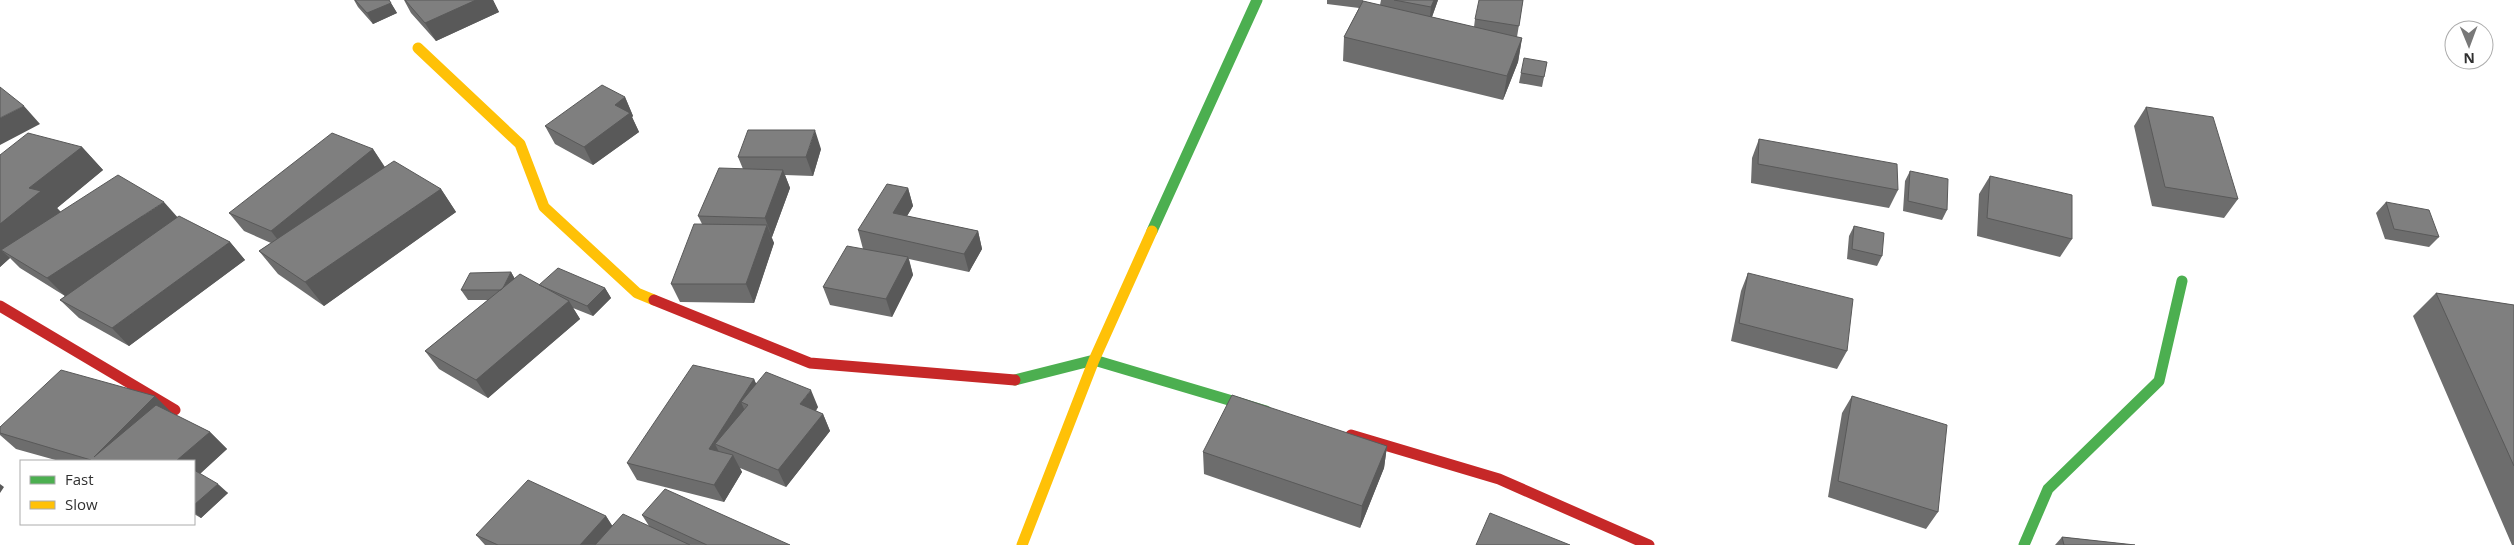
<svg xmlns="http://www.w3.org/2000/svg" width="2514" height="545" viewBox="0 0 2514 545" font-family="'Open Sans',sans-serif">
<style>
.lines{fill:none;stroke-linecap:round;stroke-linejoin:round}
.fast{stroke:#4caf50;stroke-width:11}
.slow{stroke:#ffc107;stroke-width:11}
.jam{stroke:#c62828;stroke-width:11}
.wall{fill:#6d6d6d}
.shaded-wall{fill:#595959}
.building{fill:#7f7f7f;stroke:#595959}
</style>
<rect width="100%" height="100%" fill="#fff"/>
<g class="lines">
<path class="fast" d="M1152,231L1257,0
M1015,380L1094,360L1266,411
M2024,545L2048,489L2159,381L2182,281"/>
<path class="slow" d="M418,48L520,144L544,207L637,293L654,300
M1022,545L1094,360L1152,231"/>
<path class="jam" d="M654,300L810,363L1015,380
M0,306L175,410
M1351,435L1499,479L1649,545"/>
</g>
<path class="wall" d="M354,0H389L397,13L373,24L358,7Z
M404,0H493L499,12L436,41L411,13Z
M1327,0H1363V1L1380,5L1381,0H1438L1432,17L1474,27L1475,19L1523,0L1517,37L1522,38L1518,62L1503,100L1343,61L1344,37L1359,8L1327,4Z
M1547,62L1542,87L1519,83L1521,73Z
M625,97L633,116L632,117L639,132L593,165L555,144L545,126Z
M2146,107L2238,199L2224,218L2152,206L2134,126Z
M1759,139L1898,190L1889,208L1751,183L1752,158Z
M82,147L103,170L57,208L61,212L177,217L230,242L245,260L129,346L79,318L60,300L65,296L20,268L10,258L0,267V155Z
M373,149L385,167L441,189L456,212L324,306L278,274L259,251L271,243L244,231L229,213Z
M821,149L813,176L785,175L790,188L772,237H771L774,243L754,303L680,302L671,284L702,224L698,216L743,169L738,157Z
M1910,171L1947,210L1942,220L1903,211L1905,181Z
M1990,176L2072,239L2060,257L1977,236L1979,194Z
M908,188L913,206L907,216L978,231L982,249L969,272L909,259L913,275L892,317L830,305L823,287L863,249L858,230Z
M2386,202L2439,237L2429,247L2385,239L2376,213Z
M1854,226L1882,256L1877,266L1847,259L1849,236Z
M511,272L515,279L539,285L605,288L611,298L593,316L573,308L580,319L488,398L439,369L425,351L488,300H468L461,290Z
M1748,273L1847,351L1837,369L1731,341L1741,291Z
M2436,293L2514,305V545H2512L2413,316Z
M754,379L756,384L818,407L816,411L823,414L830,431L786,487L740,468L742,472L724,502L637,480L627,463Z
M1852,396L1938,512L1926,529L1828,497L1842,413Z
M173,414L210,432L227,449L200,474L228,493L201,518L194,514V461H59L16,449L0,435V427Z
M1387,446L1384,468L1360,528L1204,474L1203,452Z
M642,515L790,545H485L476,535L606,516L612,526H649Z
M2062,537L2135,545H2055Z"/>
<path class="shaded-wall" d="M476,0H493L499,12L436,41L425,23Z
M1434,0H1438L1429,25L1431,7Z
M391,3L397,13L373,24L367,13Z
M1522,38L1518,62L1503,100L1507,76Z
M625,97L633,116L632,117L639,132L593,165L584,147L615,105Z
M24,106L40,124L0,145V118Z
M815,130L821,149L813,176L806,157Z
M82,147L103,170L57,208L63,215L1,250L10,258L0,267V224L29,188Z
M373,149L385,168L285,249L271,231Z
M783,170L790,188L772,237L765,218Z
M908,188L913,206L898,231L893,213Z
M441,189L456,212L324,306L305,282Z
M164,202L180,220L66,297L47,278Z
M767,225L774,243L754,303L746,284Z
M978,231L982,249L969,272L964,254Z
M230,242L245,260L129,346L112,328Z
M908,257L913,275L892,317L886,299Z
M511,272L517,283L502,290Z
M605,288L611,298L593,316L587,306Z
M569,301L580,319L488,398L476,380Z
M754,379L762,397L748,405L741,402L748,418L715,444L723,460L709,449Z
M811,390L818,407L807,422L800,404Z
M155,396L173,414L94,457Z
M823,414L830,431L786,487L778,470Z
M210,432L227,449L194,479V461H176Z
M1387,446L1384,468L1360,528L1362,506Z
M733,455L742,472L724,502L714,485Z
M0,484L4,487L0,493Z
M218,484L228,493L201,518L194,512V505Z
M606,516L617,533L606,545H580Z"/>
<path class="building" d="M355,0H389L391,3L367,13Z
M405,0H476L425,23Z
M1394,0H1434L1431,7Z
M1479,0H1523L1519,26L1475,19Z
M1363,1L1522,38L1507,76L1344,37Z
M1524,58L1547,62L1544,77L1521,73Z
M602,85L625,97L615,105L630,113L584,147L545,126Z
M0,87L24,106L0,118Z
M2146,107L2213,117L2238,199L2165,187Z
M748,130H815L806,157H738Z
M28,133L82,147L29,188L41,191L0,224V155Z
M332,133L373,149L271,231L229,213Z
M1759,139L1897,164L1898,190L1758,164Z
M394,161L441,189L305,282L259,251Z
M719,168L783,170L765,218L698,216Z
M1910,171L1948,179L1947,210L1908,201Z
M118,175L164,202L47,278L1,250Z
M1990,176L2072,195V239L1987,218Z
M887,184L908,188L893,213L978,231L964,254L858,230Z
M2386,202L2429,210L2439,237L2394,229Z
M179,216L230,242L112,328L60,300Z
M694,224L767,225L746,284H671Z
M1854,226L1884,233L1882,256L1852,249Z
M847,246L908,257L886,299L823,287Z
M558,268L605,288L587,306L539,285Z
M511,272L503,288L501,290H461L470,273Z
M1748,273L1853,299L1847,351L1739,323Z
M520,274L569,301L476,380L425,351Z
M2436,293L2514,305V466Z
M693,365L754,379L709,449L733,455L714,485L627,463Z
M61,370L155,396L94,457L156,405L210,432L176,461H89L91,460L0,433V427Z
M766,372L811,390L800,404L823,414L778,470L715,444L748,405L741,402Z
M1232,395L1387,446L1362,506L1203,452Z
M1852,396L1947,425L1938,512L1838,481Z
M194,470L218,484L194,505Z
M528,480L606,516L580,545H498L476,535Z
M665,489L790,545H707L642,515Z
M1490,513L1570,545H1476Z
M623,514L690,545H595Z
M2062,537L2135,545H2064Z"/>
<rect x="20" y="460" width="175" height="65" fill="#ffffff" stroke="#acacac"/>
<rect x="30" y="476" width="25" height="8" fill="#4caf50" stroke="#acacac"/>
<text x="65" y="485" font-size="15" fill="#303030">Fast</text>
<rect x="30" y="501" width="25" height="8" fill="#ffc107" stroke="#acacac"/>
<text x="65" y="510" font-size="15" fill="#303030">Slow</text>
<g transform="translate(2469 45) rotate(179)"><circle r="24" fill="#ffffff" stroke="#acacac"/>
<path d="M0-4L9 19L0 12L-9 19Z" fill="#787878"/>
<text y="-8" font-size="14" font-weight="bold" text-anchor="middle" fill="#303030">N</text>
</g>
</svg>
